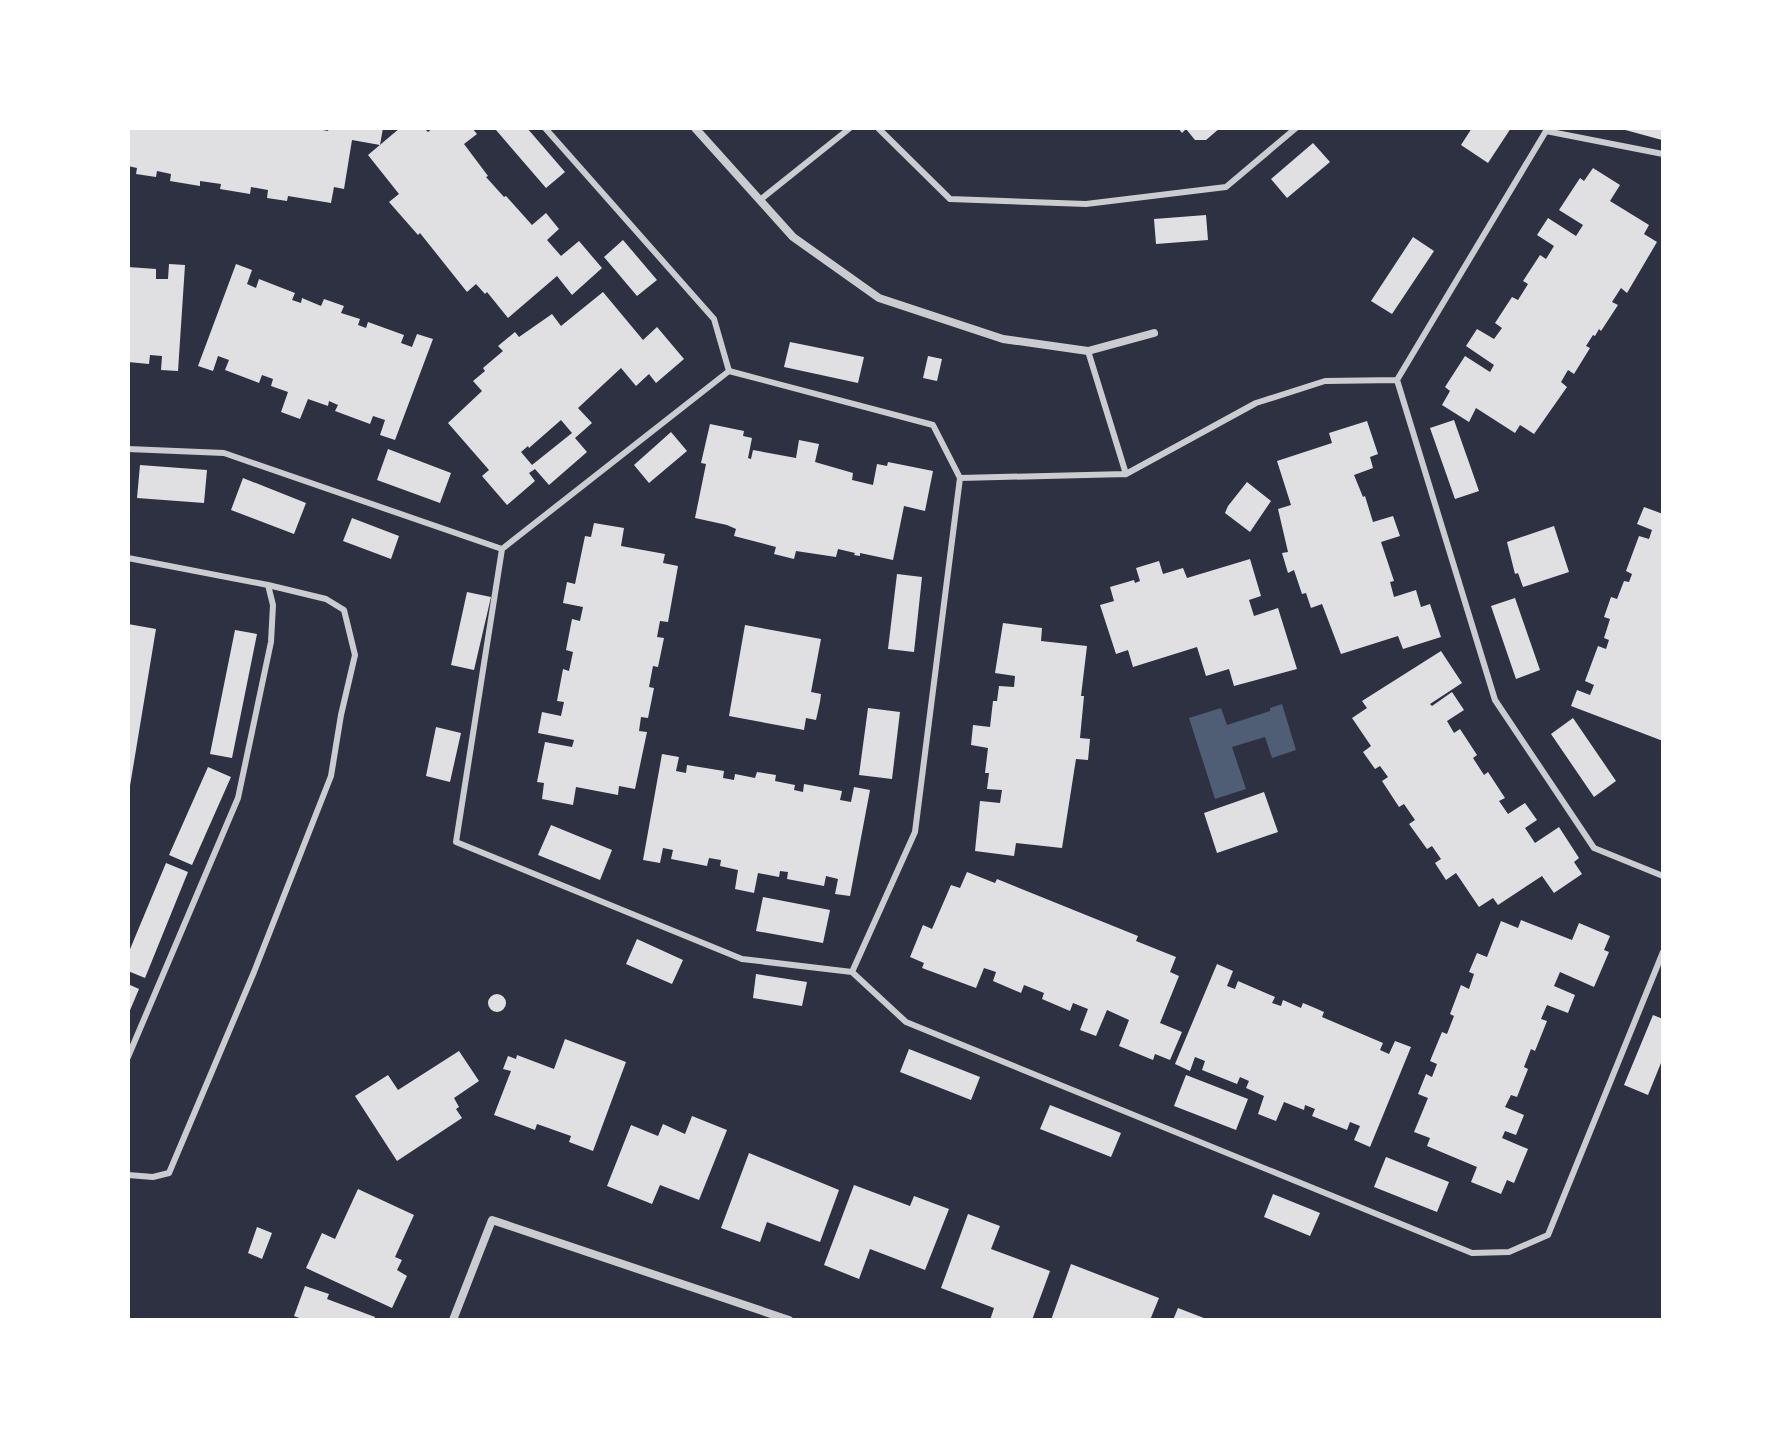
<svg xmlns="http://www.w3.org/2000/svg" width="1791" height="1448" viewBox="0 0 1791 1448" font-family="Roboto,sans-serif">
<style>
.water{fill:#4f5d75}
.building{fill:#e0e0e3;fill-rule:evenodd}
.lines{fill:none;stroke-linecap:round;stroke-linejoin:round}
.service{stroke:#caccd0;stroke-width:6}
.minor{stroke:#caccd0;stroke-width:8}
</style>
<rect width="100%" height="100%" fill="#2d3142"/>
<path class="water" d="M1282,704L1296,750L1272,758L1265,737L1232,747L1246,789L1215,799L1189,718L1221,708L1227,725L1270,711V708Z"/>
<path class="building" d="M128,128H312L328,131L329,128H383L380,145L352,140L344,189L334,187L331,203L288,196L287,201L267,198L268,190L251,187L250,194L220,189L221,184L200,181V186L170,181L171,174L157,171L156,177L136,174L137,168L128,166Z
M400,128H424L428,132L433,128H472L477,134L464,144L488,176L486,177L504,197L506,196L532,225L546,213L559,229L547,240L561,256L579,241L602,268L572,295L557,276L508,318L487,292L485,294L476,284L467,292L420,233L418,235L389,202L399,194L368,155Z
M498,128H527L565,172L546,188L496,130Z
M1178,128H1220L1206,140H1195L1186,129L1182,133Z
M1472,128H1511L1488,163L1461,145Z
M1618,128H1663V136L1662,140Z
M1313,143L1330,162L1287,198L1271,179Z
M1593,168L1620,185L1610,201L1649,225L1644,234L1657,242L1627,293L1621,288L1612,302L1618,305L1601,331L1599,329L1595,336L1593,335L1586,346L1590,348L1574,374L1568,370L1561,382L1567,387L1534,434L1520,425L1515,433L1476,408L1469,422L1442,405L1450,391L1445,387L1465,356L1490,372L1494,365L1466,346L1477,329L1494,339L1502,328L1495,323L1512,297L1518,300L1528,284L1523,281L1540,255L1546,259L1554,246L1537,235L1548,218L1576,236L1583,225L1559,210L1580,178L1584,181Z
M1206,215L1208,240L1156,244L1154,219Z
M1413,237L1434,251L1392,314L1371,301Z
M623,240L657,280L637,296L604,257Z
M169,264L185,265L178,371L161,370L162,356L150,355L149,364L128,362V267L156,269V279H168Z
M236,264L252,270L247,284L256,288L259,279L295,293L292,300L301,303L302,298L321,306L324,299L344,306L341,313L360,319L358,325L366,328L368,322L404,335L401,343L412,347L417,334L433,339L395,440L380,435L385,420L373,416L370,424L335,411L338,405L329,401L328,406L308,399L300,419L281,412L288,392L271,386L273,379L262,375L259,383L225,370L229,360L218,356L213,371L198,366Z
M603,292L643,340L657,327L684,359L656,383L649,374L636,386L621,368L578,408L592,423L575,438L587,452L549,485L535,469L529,473L535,481L507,505L482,476L489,470L448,423L482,391L473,381L485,371L483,368L503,351L498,346L515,332L519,337L552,314L561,326ZM561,420L572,433L532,465L521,452L528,446L529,448Z
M790,342L864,357L858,383L784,367Z
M928,356L942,359L937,381L923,378Z
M1454,420L1479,491L1455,499L1430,428Z
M1367,421L1378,454L1370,457L1373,468L1354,475L1363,497L1365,496L1373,522L1393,516L1400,536L1381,542L1394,581L1390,582L1394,597L1416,590L1421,607L1430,604L1441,637L1403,649L1398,636L1341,654L1322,604L1311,608L1306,593L1302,594L1294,570L1288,573L1282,553L1288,552L1278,509L1291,505L1277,461L1332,443L1329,433Z
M710,424L744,431L743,436L752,438L748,458L751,459L753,450L796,458L799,440L819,444L815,462L853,473L852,480L873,485L877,464L887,466L888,462L933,471L925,511L904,506L893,560L860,553V556L854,555L855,553L838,549L836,557L796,551L794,559L774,554L776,547L734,536L736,529L727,525L695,518L706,464L701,463Z
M671,432L687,451L649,483L634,465Z
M388,449L451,473L440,503L377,480Z
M140,465L207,470L204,503L137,498Z
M243,478L306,503L294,534L231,510Z
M1247,482L1271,501L1250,532L1225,513L1228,506Z
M1644,507L1663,514V741L1571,706L1577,690L1590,695L1594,685L1585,681L1598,646L1606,649L1609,640L1604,638L1610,619L1604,617L1611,597L1617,599L1624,581L1629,582L1632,574L1626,571L1639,536L1649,539L1652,530L1637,524Z
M352,518L399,536L391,559L343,541Z
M594,523L624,528L621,546L665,554L663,563L678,566L668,622L660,621L657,637L664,638L658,667L653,666L649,687L654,688L648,718L641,717L639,731L647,732L635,789L619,786L618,795L576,787L573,805L542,799L544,783L537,782L545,742L572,747L574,740L538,733L542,712L561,716L564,702L557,701L563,669L569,671L573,652L566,650L572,619L580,621L583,607L563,603L567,582L575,584L585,536L591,537Z
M1554,526L1569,572L1523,587L1518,573L1515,574L1507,542Z
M1250,559L1261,596L1249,600L1254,616L1278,608L1297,669L1234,686L1229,669L1206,676L1197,647L1133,667L1128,650L1116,654L1100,605L1114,601L1110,587L1134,580L1135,583L1140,581L1136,568L1159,561L1163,574L1183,568L1187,578Z
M897,574L922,577L914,652L888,649Z
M467,592L491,597L474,670L451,665Z
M1515,598L1540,670L1516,679L1491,606Z
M1003,623L1042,628L1041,641L1087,646L1081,696H1084L1080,738L1090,739L1088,760L1076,759L1062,848L1016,843L1014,856L975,851L980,801L1000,803L1002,790L987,789L989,773H985L988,748L971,745L973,725L990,727L993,701H997L999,686L1014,687L1015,676L995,673Z
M128,624L156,629L130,786H128Z
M745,625L821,639L811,692L821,694L820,702L816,720L806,718L804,730L729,716Z
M235,630L257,634L232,758L210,754Z
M1441,651L1462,683L1430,704L1432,706L1452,692L1464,710L1447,721L1454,733L1460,729L1477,755L1473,758L1484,775L1488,772L1505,798L1499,801L1508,814L1525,803L1537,820L1525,828L1535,843L1559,827L1579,858L1574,862L1582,874L1554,893L1542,876L1498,905L1493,898L1479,907L1456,873L1446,880L1435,863L1441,859L1432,846L1427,849L1409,824L1415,820L1404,804L1399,807L1382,781L1388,777L1380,766L1375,769L1363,752L1371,746L1352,718L1367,708L1362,701Z
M868,708L900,712L892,779L859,775Z
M1573,718L1616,781L1594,797L1551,734Z
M436,727L461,733L450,782L426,776Z
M662,754L679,757L676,771L686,773L687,765L724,771L723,778L734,780L735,774L755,778L757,772L776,775L775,781L795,785L794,790L803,792L804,784L842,791L840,800L851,802L854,787L870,790L850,896L835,894L838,879L826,876L824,886L787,879L788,872L780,871L779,877L758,873L754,893L735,889L738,870L720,866L721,860L709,858L707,866L671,859L673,850L663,848L660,863L643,860Z
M208,767L231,777L192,865L169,855Z
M1264,792L1278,832L1217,853L1204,813Z
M551,825L612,850L600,880L538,855Z
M166,863L188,872L145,978L128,971V954Z
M967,872L995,883L997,879L1138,936L1136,941L1176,957L1170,972L1179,976L1160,1023L1182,1032L1170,1060L1155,1054L1153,1060L1119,1046L1129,1020L1107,1010L1096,1036L1080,1030L1088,1009L1073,1003L1070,1011L1042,999L1044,993L1024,985L1021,993L993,981L996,972L984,968L976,988L922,968L924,963L910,957L923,925L932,929L951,885L960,888Z
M763,897L830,910L823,943L756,931Z
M1521,920L1572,940L1579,923L1610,936L1604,950L1609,952L1594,987L1560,972L1554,986L1575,995L1568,1013L1547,1005L1541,1019L1547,1021L1535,1051L1531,1049L1524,1067L1528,1069L1517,1097L1511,1095L1505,1107L1524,1115L1516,1135L1505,1131L1502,1138L1528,1149L1514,1183L1507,1180L1501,1194L1471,1182L1477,1167L1427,1146L1430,1138L1414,1132L1428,1098L1418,1094L1426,1074L1432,1077L1437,1064L1430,1061L1442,1032L1447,1034L1454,1016L1450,1014L1461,985L1469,989L1474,974L1469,972L1477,953L1487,957L1501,921L1518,928Z
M637,939L683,960L672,984L626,964Z
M1217,964L1233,971L1227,986L1235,989L1238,981L1275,997L1272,1003L1281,1006L1283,1000L1301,1008L1303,1003L1315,1008L1324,1012L1322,1017L1383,1043L1380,1050L1389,1054L1395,1041L1411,1047L1370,1147L1354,1140L1360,1126L1350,1122L1347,1130L1312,1116L1315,1109L1305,1105L1304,1110L1284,1102L1276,1121L1258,1114L1264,1096L1246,1088L1249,1081L1240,1077L1237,1084L1202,1070L1205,1061L1195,1057L1190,1071L1175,1064Z
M756,974L807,982L802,1006L753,998Z
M128,984L139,989L128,1015Z
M488 1003a9 9 0 1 1 18 0a9 9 0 1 1-18 0Z
M1653,1015L1663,1019V1058L1648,1095L1624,1085Z
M565,1039L626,1062L593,1151L569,1142L571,1136L537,1124L535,1130L494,1115L511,1071L503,1069L508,1056L516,1059L517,1055L554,1069Z
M909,1049L980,1077L971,1100L900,1072Z
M459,1051L479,1081L454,1098L459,1107L456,1109L462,1118L397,1161L355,1096L388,1075L398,1090Z
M1186,1075L1248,1099L1236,1130L1174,1106Z
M1050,1105L1121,1133L1111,1157L1040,1129Z
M692,1116L727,1130L699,1200L660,1185L652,1204L607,1186L631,1125L658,1136L663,1124L685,1134Z
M749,1153L839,1190L820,1242L767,1222L760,1242L721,1228Z
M1386,1157L1449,1182L1437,1212L1374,1187Z
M854,1185L910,1206L914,1196L949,1209L925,1270L870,1249L859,1279L824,1265Z
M358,1189L414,1215L395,1257L402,1260L397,1270L407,1276L392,1308L306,1268L322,1233L335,1239Z
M1273,1194L1320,1213L1310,1236L1264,1217Z
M968,1214L1000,1226L991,1249L1050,1271L1032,1320H990L994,1308L941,1288Z
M257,1227L272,1233L262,1259L248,1253Z
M1071,1264L1159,1298L1150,1320H1051Z
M305,1286L329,1294L327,1299L375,1317L374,1320H305L294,1316Z
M1178,1308L1209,1320H1173Z"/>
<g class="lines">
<path class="service" d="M545,128L714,319L729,371
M878,128L950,199L1086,204L1226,187L1296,128
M760,200L850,128
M729,371L933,425L960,478L1126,474L1088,351
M1397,380L1495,700L1594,848L1663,876
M128,449L224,453L502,549L729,371
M1126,474L1256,403L1325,381L1397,380L1546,131L1663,154
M502,549L456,842L742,959L852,972L915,832L960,478
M128,558L268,585L273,605L271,642L238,798L128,1057
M852,972L906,1022L1472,1253L1509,1252L1548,1235L1663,952
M128,1175L153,1177L169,1173L254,972L331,776L341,715L355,655L344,610L326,599L268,585"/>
<path class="minor" d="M695,128L793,237L879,298L1003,339L1088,351L1154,333
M453,1320L492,1220L789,1320"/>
</g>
<rect width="1791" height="1448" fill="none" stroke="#ffffff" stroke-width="260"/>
</svg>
